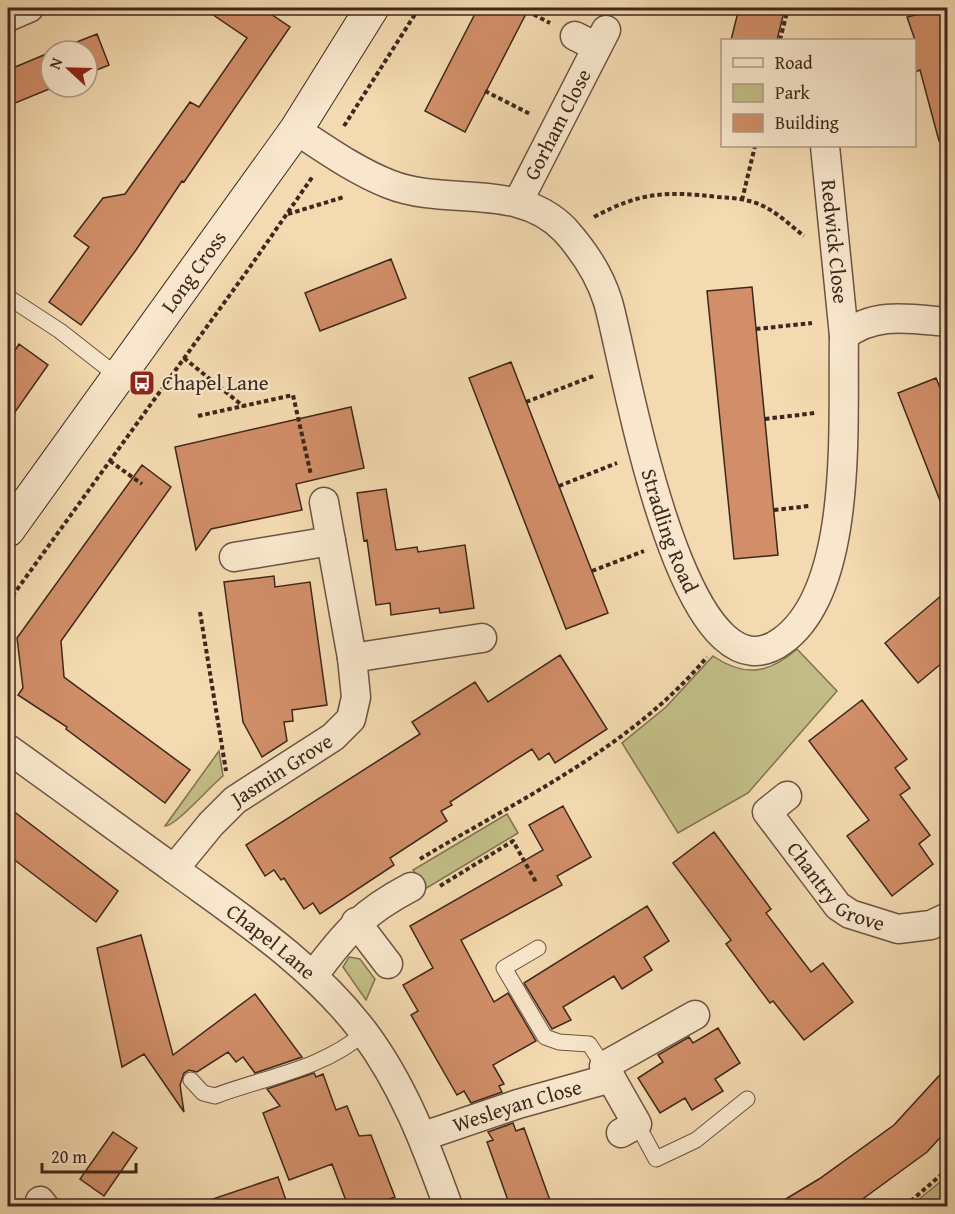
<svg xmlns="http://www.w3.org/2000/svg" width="955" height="1214" viewBox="0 0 955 1214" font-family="'Gentium Book Plus',serif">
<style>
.green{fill:#c2bd86;stroke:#807252;stroke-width:1.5}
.building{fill:#d18e68;stroke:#3e271d;stroke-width:1.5}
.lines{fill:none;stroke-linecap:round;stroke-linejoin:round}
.lane-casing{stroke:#6c5442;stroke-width:17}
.street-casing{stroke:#6c5442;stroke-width:31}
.secondary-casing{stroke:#3e271d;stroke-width:35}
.path{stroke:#3e271d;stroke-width:4;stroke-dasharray:4.5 3;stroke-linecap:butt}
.lane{stroke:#f8e7cc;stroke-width:15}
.street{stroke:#f8e7cc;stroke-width:28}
.secondary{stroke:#f8e7cc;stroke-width:33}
.labels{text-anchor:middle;stroke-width:4.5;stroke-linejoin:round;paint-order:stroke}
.street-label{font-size:21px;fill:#3e271d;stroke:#f8e7cc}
.poi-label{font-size:21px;fill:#3e271d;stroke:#f8e7cc;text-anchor:start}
</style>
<rect width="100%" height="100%" fill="#f4dab0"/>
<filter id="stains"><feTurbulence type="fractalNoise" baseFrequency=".00333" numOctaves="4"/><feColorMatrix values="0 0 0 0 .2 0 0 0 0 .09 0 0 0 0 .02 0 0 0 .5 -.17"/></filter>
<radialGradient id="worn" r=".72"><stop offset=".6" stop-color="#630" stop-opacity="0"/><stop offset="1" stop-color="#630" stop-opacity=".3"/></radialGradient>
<path class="green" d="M797,649L837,691L748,793L678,833L622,743L666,707L713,656C745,678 770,673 797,649Z
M219,751L223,776C210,786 175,827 165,826Z
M507,814L518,833L425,889L413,870Z
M349,957L360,959L375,979L366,1000L343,967Z
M940,1182L947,1189V1206H911Z"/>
<path class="building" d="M203,8H262L290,27L184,182L182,181L136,250L81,325L49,302L89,247L74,236L103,198L125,194L190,102L199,107L247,38Z
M478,8H529L465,132L425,111Z
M739,8H785L777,40H731Z
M945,8H948V140L939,141L920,70L915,72V40L907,17Z
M97,34L109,65L87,74V51H54Z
M51,52V87H54L8,106V70Z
M391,259L406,298L320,331L305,293Z
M752,287L778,555L734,559L707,291Z
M19,344L48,365L8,422V361Z
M511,362L608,613L566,629L469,378Z
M936,378L948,407L946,516L898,393Z
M351,407L364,468L296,484L302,510L211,529L196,550L175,447Z
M142,465L171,487L61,641L64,677L190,770L165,803L66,729L67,727L18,695L23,688L17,638Z
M386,489L396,550L417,547L418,552L465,545L474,608L440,613L439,608L391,615L390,603L376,605L367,540L364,541L357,493Z
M274,576L275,587L310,582L327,705L292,710L293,721L284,722L287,741L262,757L243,722L224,582Z
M948,590V658L918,683L885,643Z
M560,655L607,729L555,763L549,753L539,760L532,749L450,802L452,805L441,811L447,821L390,858L394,865L320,914L313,903L304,909L284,878L281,880L274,870L265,876L246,845L420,734L412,722L475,682L488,702Z
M862,700L907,759L895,768L910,788L900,795L930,835L919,844L933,864L892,896L847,836L869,820L809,741Z
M563,806L591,857L557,876L562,885L461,940L494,1002L508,993L536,1041L493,1065L504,1084L499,1086L502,1092L471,1103L464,1091L457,1095L411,1015L418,1011L403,985L433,968L410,926L543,850L529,825Z
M8,807L118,891L96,922L8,855Z
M714,832L771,909L766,913L811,972L823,963L853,1002L804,1040L773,1001L770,1003L726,944L731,940L673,863Z
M647,906L669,941L644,957L652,970L622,989L614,976L563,1007L571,1020L552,1029L524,983Z
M141,935L173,1055L255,994L302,1057L255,1073L243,1057L236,1062L228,1052L197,1072L189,1070L184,1073L180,1085L184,1112L144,1054L122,1067L97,948Z
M718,1028L740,1063L715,1079L723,1091L692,1110L685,1098L660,1113L638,1078L663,1062L658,1055L689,1037L693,1043Z
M948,1066V1129L927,1152L853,1206H774L819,1179L894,1125Z
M314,1073L316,1077L323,1074L336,1110L347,1106L359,1136L371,1135L395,1197L369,1206H348L332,1164L289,1180L263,1113L280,1106L267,1089Z
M513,1123L516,1131L524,1128L552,1206H510L487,1142L493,1140L488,1132Z
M113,1132L137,1148L104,1196L80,1179Z
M278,1177L288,1206H205L204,1202Z"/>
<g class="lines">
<g class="lane-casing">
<path id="lane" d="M8,297L60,331L120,378
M538,948L504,968L545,1037L559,1042L589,1044L604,1066
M191,1080L203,1093L215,1096C265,1077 323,1069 364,1033
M637,1124L656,1159L696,1140L747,1099"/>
</g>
<g class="street-casing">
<g id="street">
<path d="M8,17L29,8"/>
<path d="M575,36L597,47"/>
<path id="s1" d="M296,130C325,149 356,171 389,184C446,207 518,181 565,230C583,250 600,276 608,302C624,355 681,715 782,641C855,589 842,419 844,336C875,311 911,319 948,322"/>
<path id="s2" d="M825,146L844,336"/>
<path id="s3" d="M518,202L606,30"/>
<path d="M234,557L331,541"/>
<path d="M352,658L482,638"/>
<path id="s4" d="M8,749C63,788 118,829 174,869C241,918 312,964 363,1031C403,1084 426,1145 448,1206"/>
<path id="s5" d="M787,796L767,812L838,906L850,914L898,929L931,925L948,917"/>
<path id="s6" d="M174,869L211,824L235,800L333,737L351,719L356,697L352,658L324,502"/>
<path d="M356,922L388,964"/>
<path d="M313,976C345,933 363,912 411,887"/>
<path d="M621,1133L637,1124L604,1066L695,1015"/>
<path id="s7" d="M424,1136L518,1104L611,1078"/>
<path d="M40,1201L44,1206"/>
</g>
</g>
<g class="secondary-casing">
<g id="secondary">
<path id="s8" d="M8,530L296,130L372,8"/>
</g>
</g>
<path class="path" d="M527,11L550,23
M780,40L788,8
M485,91L530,114
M344,126L419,8
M742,200L755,146
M288,214L344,197
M594,217C640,192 666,191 718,197C733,198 749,199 763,206C778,213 791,226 804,236
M756,329L812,323
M184,358L243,406
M526,402L596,375
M198,416L293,395L311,475
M765,419L815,413
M110,461L142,484
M559,486L617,463
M774,510L809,506
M592,571L644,551
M8,602L250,267L313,176
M200,612L226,771
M420,859C520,799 632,747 707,657
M440,886L513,841L537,884
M905,1206L948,1169"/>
<use href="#lane" class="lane"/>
<use href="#street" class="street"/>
<use href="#secondary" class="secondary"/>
</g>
<defs>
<g id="bus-square" transform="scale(1.35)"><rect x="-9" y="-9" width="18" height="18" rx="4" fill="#8f2418" stroke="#f8e7cc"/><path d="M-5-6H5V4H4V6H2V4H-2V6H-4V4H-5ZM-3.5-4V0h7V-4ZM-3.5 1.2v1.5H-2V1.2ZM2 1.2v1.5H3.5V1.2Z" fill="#fff"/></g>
</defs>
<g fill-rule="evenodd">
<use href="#bus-square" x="142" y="383"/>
</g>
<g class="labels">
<g class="street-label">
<text dy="7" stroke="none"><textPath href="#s3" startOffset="87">Gorham Close</textPath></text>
<text dy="7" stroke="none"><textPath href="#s2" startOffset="96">Redwick Close</textPath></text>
<text dy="7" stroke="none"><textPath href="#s8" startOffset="318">Long Cross</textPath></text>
<text dy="7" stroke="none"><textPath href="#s1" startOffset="615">Stradling Road</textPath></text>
<text dy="7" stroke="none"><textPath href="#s6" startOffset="148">Jasmin Grove</textPath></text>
<text dy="7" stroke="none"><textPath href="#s5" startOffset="130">Chantry Grove</textPath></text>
<text dy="7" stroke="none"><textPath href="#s4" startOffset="326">Chapel Lane</textPath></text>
<text dy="7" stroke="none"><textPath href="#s7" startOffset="98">Wesleyan Close</textPath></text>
</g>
<g class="poi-label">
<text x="162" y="390">Chapel Lane</text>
</g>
</g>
<rect width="955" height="1214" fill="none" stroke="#f4dab0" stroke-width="30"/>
<rect x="9" y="9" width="937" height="1196" fill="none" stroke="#3e271d" stroke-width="3"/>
<rect x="15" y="15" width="925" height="1184" fill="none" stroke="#3e271d" stroke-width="1.5"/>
<rect x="721" y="39" width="195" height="108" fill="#f8e7cc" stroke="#ae9a86" stroke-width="1.5"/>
<rect x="733" y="58" width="30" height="9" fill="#f8e7cc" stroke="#ae9a86" stroke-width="1.5"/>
<text x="775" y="69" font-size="18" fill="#3e271d">Road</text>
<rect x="733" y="84" width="30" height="18" fill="#c2bd86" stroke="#ae9a86" stroke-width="1.5"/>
<text x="775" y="99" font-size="18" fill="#3e271d">Park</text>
<rect x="733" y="114" width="30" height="18" fill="#d18e68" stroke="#ae9a86" stroke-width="1.5"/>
<text x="775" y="129" font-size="18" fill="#3e271d">Building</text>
<g transform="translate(69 69) rotate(292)"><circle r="28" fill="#f8e7cc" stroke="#ae9a86" stroke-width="1.5"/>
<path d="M0-4.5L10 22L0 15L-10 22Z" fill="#8f2418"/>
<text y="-9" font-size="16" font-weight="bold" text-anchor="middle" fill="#3e271d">N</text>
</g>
<path d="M42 1163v9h94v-9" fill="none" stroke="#3e271d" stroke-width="3"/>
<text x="51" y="1163" font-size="18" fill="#3e271d" stroke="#f8e7cc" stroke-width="4.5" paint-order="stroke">20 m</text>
<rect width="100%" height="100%" filter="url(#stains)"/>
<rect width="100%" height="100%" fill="url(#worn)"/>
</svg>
